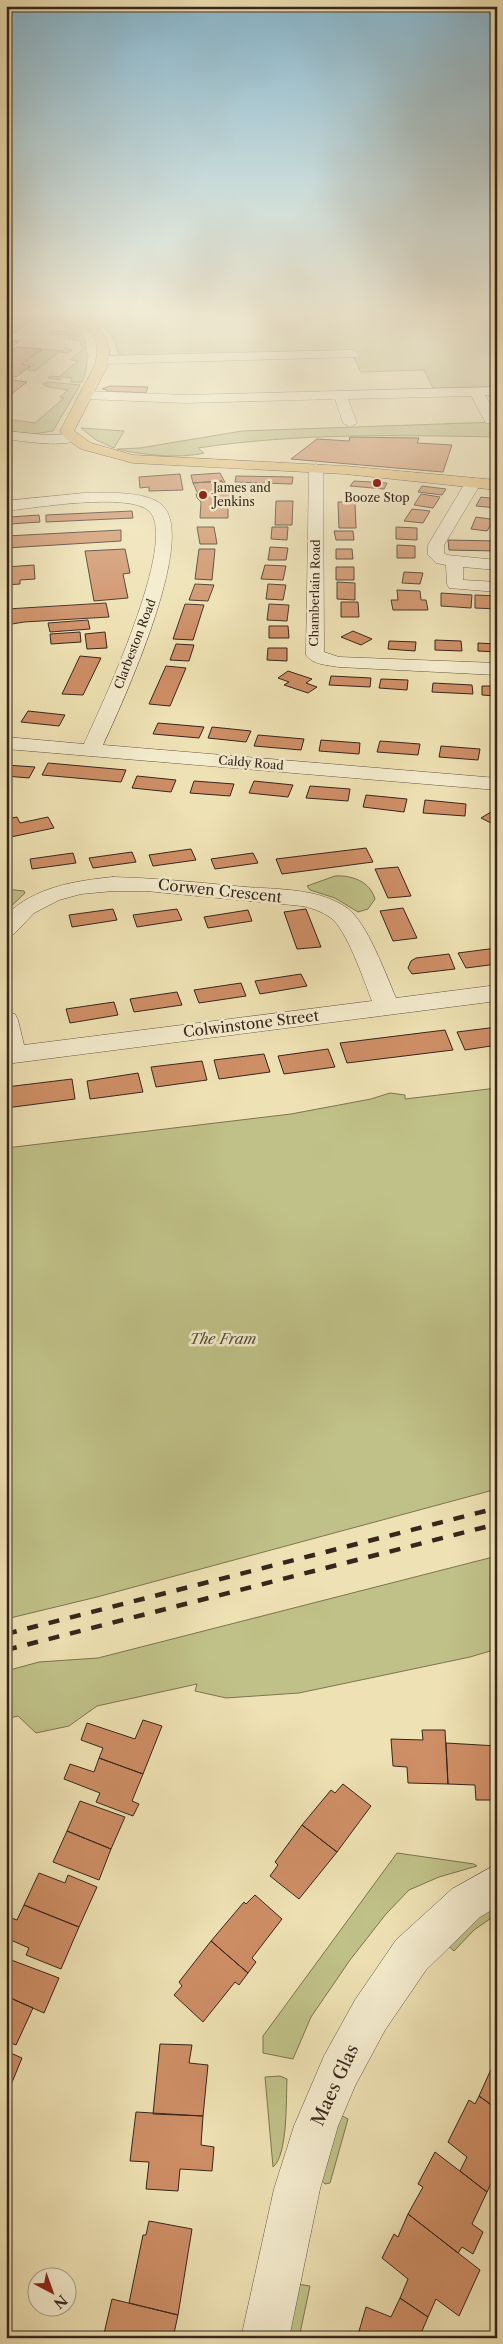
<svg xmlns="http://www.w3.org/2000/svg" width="503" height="2344" viewBox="0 0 503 2344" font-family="'Libre Caslon Text',serif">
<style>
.green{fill:#c0c188;stroke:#7c7452}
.building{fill:#ce8e66;stroke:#37261d}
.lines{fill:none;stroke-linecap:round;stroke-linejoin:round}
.street-casing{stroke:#655542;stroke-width:1}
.secondary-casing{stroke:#37261d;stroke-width:1}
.primary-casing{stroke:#37261d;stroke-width:1}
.street{fill:#f4ecce;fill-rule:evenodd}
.secondary{fill:#f4ecce;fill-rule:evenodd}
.primary{fill:#e7c07a;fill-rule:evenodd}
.rail{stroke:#37261d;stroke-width:4.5;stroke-dasharray:11 11;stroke-linecap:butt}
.poi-dot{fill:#8f2418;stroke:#f4ecce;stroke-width:2}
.labels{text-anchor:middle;stroke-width:5;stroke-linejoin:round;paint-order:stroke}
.far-poi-label{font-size:12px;fill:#37261d;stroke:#f4ecce;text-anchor:start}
.far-street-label{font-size:12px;fill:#37261d;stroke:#f4ecce}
.street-label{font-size:15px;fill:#37261d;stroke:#f4ecce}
.park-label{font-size:15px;font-style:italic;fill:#594d38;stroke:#f4ecce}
.near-street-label{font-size:18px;fill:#37261d;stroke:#f4ecce}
</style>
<rect width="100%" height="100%" fill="#eee1b3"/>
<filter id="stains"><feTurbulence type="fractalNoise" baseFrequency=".004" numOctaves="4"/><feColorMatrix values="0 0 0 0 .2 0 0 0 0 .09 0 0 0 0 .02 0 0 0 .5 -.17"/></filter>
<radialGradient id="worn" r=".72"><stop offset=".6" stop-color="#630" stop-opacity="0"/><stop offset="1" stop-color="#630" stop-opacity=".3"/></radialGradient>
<path class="green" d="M6,312H46L80,328C88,346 90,364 82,382H70L72,378L63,377L60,380L48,378L50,376L59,377L78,361L70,360L82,350L80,341L68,338L71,335L49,333L52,330L66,332L72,327L63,326L66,324L41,321L37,324L32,323L41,316Z
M76,312H497V387L433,388L424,370L361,372L353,355L127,356L118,354C116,331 95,320 76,312Z
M66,348L72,350L67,353L59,352L35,371L27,370L33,365L26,363L44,349L62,351Z
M49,382L80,385L53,431L34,434L6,431V419L35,423L64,398L60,397L68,390L48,387L43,384Z
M497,422V437C397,435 297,433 198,448L204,453C180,459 141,455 117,449L140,448L242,431Z
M81,428L124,431L114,448L96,440Z
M335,876C351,875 370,881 375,899L368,909L358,912L335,898L310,890L307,886Z
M6,889L24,891L25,893L6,911Z
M497,1088V1489L97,1597L6,1619V1148L291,1114L371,1099L390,1093L405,1095V1099Z
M497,1556V1649L470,1657L299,1693L226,1698L195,1691L197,1684L97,1706L69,1726L36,1733L18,1716L6,1719V1671L39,1662L98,1658Z
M397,1853L474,1864L477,1866L439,1877L409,1890L386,1914L350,1960L311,2017L293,2059L263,2053V2036Z
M497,1900V1914L474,1930L454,1951L445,1943Z
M280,2076L287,2079C286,2099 288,2155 273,2167L265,2077Z
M339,2114L348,2119L330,2183L325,2184L319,2177Z
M297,2284L310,2286L299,2338H285Z"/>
<path class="building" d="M6,313L30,315L37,316L16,332L6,331Z
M6,340L20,341L7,350Z
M16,347L42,349L22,364L30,366L16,377L6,376V354Z
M6,379L27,382L6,398Z
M110,386L148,387L146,393L106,391L107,390L102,389Z
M350,437L419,438L417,443L452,445L443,472L291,459L317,439L349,441Z
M220,473L228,488H225L222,481L193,483L191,475Z
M180,474L183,490L149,491V487L140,488L139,477Z
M236,476L293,477L292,484L235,482Z
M222,481L226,492H229L234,502L228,504V518H200L201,502L197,498L196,494H198L193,483Z
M354,481L387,483L384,489L350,486Z
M422,486L446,489L442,495L418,492Z
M421,494L440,497L433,508L414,505Z
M481,497L497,499V508L476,506Z
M276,501H293L292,525H275Z
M338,502H355L356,528H339Z
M412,509L430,511L423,523L404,521Z
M132,511L133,518L46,522V515Z
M39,515L40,522L10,524V517Z
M476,517L497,520V527L490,526L487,531L471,529Z
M197,527H214L217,544H200Z
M272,527H288L287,540L271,539Z
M396,527L417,528V540L396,539Z
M121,530V541L6,548V536Z
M334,531H353L354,540H336Z
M448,540L497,541V551L449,550Z
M397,545L415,546V558H397Z
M270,547L288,548L286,560H268Z
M125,549L130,573L123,574L128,598L94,601L85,551Z
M199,549H215L212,580L195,579Z
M336,549H352L353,559H336Z
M34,565L35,579L20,580V584L6,585V567Z
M265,565L286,566L283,580L261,579Z
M336,567H354V580H336Z
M404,572L423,573L420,584L402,583Z
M337,582L355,583V600L337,599Z
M195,584L214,585L208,601L189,600Z
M268,584L286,585L283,600L266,599Z
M397,590L420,591L421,600H426L428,610H393L391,600H398Z
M441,593L472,595L471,608L441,606Z
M475,595L497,596V609L475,608Z
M6,600L7,609L106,603L109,617L24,622L6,625Z
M341,602H358L359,617H341Z
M185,604L204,605L193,640L173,639Z
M269,604L289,605L287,621L267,620Z
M88,620L90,629L50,632L48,623Z
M269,626H288L289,638H269Z
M353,631L372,639L361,645L341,637Z
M80,632L81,642L51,644L50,634Z
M105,632L107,648L87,649L85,634Z
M435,640L461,641L462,651L435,650Z
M389,641L416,642L415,651L388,649Z
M478,643L497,644V652L478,651Z
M176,644L194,645L189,661L170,660Z
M268,648H287V661L267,660Z
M80,656L101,658L83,695L62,694Z
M166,666L186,668L170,706L149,704Z
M288,671L312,679L306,683L317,687L308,693L284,685L289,682L278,678Z
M331,676L371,678L370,687L329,685Z
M381,679L408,680L407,690L379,688Z
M433,683L472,685L473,694L432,692Z
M482,686H497V696L482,695Z
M28,711L65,715L59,726L21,722Z
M158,723L204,727L199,738L153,734Z
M212,727L251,731L246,742L208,738Z
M258,735L304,739L301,750L254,746Z
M321,740L360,743L359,754L319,751Z
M380,741L420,744L418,755L377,752Z
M441,746L480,749L478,760L439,757Z
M48,763L126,770L121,782L42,775Z
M6,765L35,767L29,778L6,776Z
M137,776L176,780L171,792L132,788Z
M194,781L234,784L230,796L190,793Z
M254,781L293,785L288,797L249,793Z
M310,786L350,789L348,801L306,798Z
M366,795L407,799L404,812L363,807Z
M425,800L466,804L465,816L423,813Z
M496,809L497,826L481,818Z
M17,817L20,823L48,817L54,828L6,838V819Z
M366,848L373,862L282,874L276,859Z
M191,849L196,860L153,866L149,855Z
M132,852L136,862L93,868L89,858Z
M73,853L76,863L32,869L30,859Z
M253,853L258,863L215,869L211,859Z
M398,867L411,896L388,898L375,869Z
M403,908L417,938L393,941L380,911Z
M113,909L117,920L72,927L69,915Z
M177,909L182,920L137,927L133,915Z
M306,909L321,947L297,949L284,912Z
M248,910L252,921L208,928L204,917Z
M497,948V964L466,968L458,953Z
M449,954L455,969L412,974L408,968L411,961L416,958Z
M301,974L307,986L260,994L255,981Z
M241,983L246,996L199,1003L194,990Z
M177,992L182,1005L134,1012L130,999Z
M114,1002L118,1015L70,1023L66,1009Z
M497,1027V1045L465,1050L457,1032Z
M445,1030L453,1050L347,1063L340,1043Z
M328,1049L335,1067L284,1074L278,1056Z
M264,1054L270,1072L219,1079L214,1060Z
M202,1061L207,1080L156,1087L151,1067Z
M138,1073L143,1092L90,1099L87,1081Z
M72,1079L75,1099L6,1108V1087Z
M143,1720L162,1726L143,1774L99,1758L103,1748L81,1740L87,1723L135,1739Z
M422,1730H445L448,1784L408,1783L407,1767L393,1766L391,1739L423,1740Z
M446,1743L497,1746V1800H476L475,1785L448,1784Z
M99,1758L143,1774L132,1801L139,1804L133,1816L96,1802L100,1793L64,1779L70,1764L94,1772Z
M343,1784L371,1806L337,1852L302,1825L331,1790L335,1793Z
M80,1801L125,1817L111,1849L67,1831Z
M302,1825L337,1852L299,1899L270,1876L278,1865L275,1862Z
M67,1831L111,1849L99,1880L53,1862Z
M39,1873L65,1883L68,1875L97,1887L79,1927L24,1905Z
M255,1895L282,1919L252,1958L256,1962L248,1973L211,1941L244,1902L246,1904Z
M24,1905L79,1927L61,1969L26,1955L29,1948L6,1938V1916L17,1920Z
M211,1941L248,1973L239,1985L235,1982L203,2022L174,1995L182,1986L179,1982Z
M6,1958L59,1978L44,2013L6,1996Z
M6,1996L33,2008L16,2045L6,2041Z
M160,2044L192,2045L189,2063L208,2065L203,2116L153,2114Z
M6,2051L22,2058L6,2097Z
M497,2056V2109L479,2096Z
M479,2096L497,2109V2170L487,2192L460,2171L467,2157L448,2142L469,2100L475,2104Z
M136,2112L203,2116L201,2145L214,2147L212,2171L180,2169L178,2191L146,2189L149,2162L130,2161Z
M435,2152L487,2192L472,2224L483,2232L473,2254L462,2247L458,2253L408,2214L423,2187L418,2184Z
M408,2214L480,2270L459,2316L436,2299L428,2317L400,2298L408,2279L382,2258L394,2234L398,2237Z
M149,2221L192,2229L178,2315L129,2303L143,2235H146Z
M400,2298L428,2317L419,2338H357L366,2307L391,2317Z
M112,2299L178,2315L173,2338H103Z"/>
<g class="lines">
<g class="street-casing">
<path id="street" d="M353,350L359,354L358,357L104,364L98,360L104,356Z
M497,387V395H485L497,416V424L486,423L471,396L348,399L357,423L350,427L343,423L335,399L186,403L85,399L78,395L85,391L186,395Z
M316,464L323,468L324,652L339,657L497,663V675L339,667C328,665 313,665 306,655L309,468Z
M473,478L481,483L444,545V553L447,555L497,560V570L463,567V580L497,582V592L449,588L447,584L446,565L436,563L428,555V545L465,483Z
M84,493C104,493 145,490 162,505C199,537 121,706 103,745L497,778V790L6,749V737L84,744C100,709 180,539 149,511C129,492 34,508 6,511V501Z
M113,877C154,878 194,882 235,886C270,890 316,886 347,908C367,922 386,975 396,998L497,985V1001L6,1064V1012L15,1014L18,1020L24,1045L372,1001C364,981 347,930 331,918C323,912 312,908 302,906L146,891H113L81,894L59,900L34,913L14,934L6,936V915C35,887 74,881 113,877Z
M497,1864V1907L480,1917L426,1970L385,2030L355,2086L338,2126L320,2189L289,2338H241L274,2189L294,2126L324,2056L355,2000L396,1940L452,1889Z"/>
</g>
<g class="secondary-casing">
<path id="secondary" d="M6,431L45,435L72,434L79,438C70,449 21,441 6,439Z"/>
</g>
<g class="primary-casing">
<path id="primary" d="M55,312C86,310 116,332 108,365L74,431L91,443L133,455L345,466L497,480V490L345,474L133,463L81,449L66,439L60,431L95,365C106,321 73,332 55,312Z"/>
</g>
<use href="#street" class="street"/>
<use href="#secondary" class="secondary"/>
<use href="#primary" class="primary"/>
<path class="rail" d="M6,1634L497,1508
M6,1650L497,1524"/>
</g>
<linearGradient id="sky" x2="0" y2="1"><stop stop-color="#88b8d0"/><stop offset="0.49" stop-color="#f7f2dd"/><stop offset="1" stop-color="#f7f2dd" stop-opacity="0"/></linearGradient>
<rect width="503" height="640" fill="url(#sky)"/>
<g class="poi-dot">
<circle cx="377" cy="483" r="5"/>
<circle cx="203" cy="495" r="5"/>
</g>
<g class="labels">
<g class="far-poi-label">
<text x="213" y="492">James and<tspan x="213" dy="14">Jenkins</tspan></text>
<text x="377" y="502" text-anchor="middle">Booze Stop</text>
</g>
<g class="far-street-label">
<text transform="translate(315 593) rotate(-89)" y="4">Chamberlain Road</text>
<text transform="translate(135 644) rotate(-69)" y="4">Clarbeston Road</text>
<text transform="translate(251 763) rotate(5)" y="4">Caldy Road</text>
</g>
<g class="street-label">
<text transform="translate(220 891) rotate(6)" y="5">Corwen Crescent</text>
<text transform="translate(251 1024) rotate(-7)" y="5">Colwinstone Street</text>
</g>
<g class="park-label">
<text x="223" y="1344">The Fram</text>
</g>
<g class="near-street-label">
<text transform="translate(335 2085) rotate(-65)" y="6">Maes Glas</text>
</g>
</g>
<rect width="503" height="2344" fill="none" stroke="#eee1b3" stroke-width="25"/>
<rect x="8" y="8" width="488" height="2329" fill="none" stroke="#37261d" stroke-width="2.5"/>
<rect x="12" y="12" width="478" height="2319" fill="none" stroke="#37261d"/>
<g transform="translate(52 2292) rotate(139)"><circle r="24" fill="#f4ecce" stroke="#a89d87"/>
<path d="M0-4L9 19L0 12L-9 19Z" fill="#8f2418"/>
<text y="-8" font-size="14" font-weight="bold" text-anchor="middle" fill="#37261d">N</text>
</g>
<rect width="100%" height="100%" filter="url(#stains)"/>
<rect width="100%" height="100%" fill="url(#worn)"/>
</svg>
